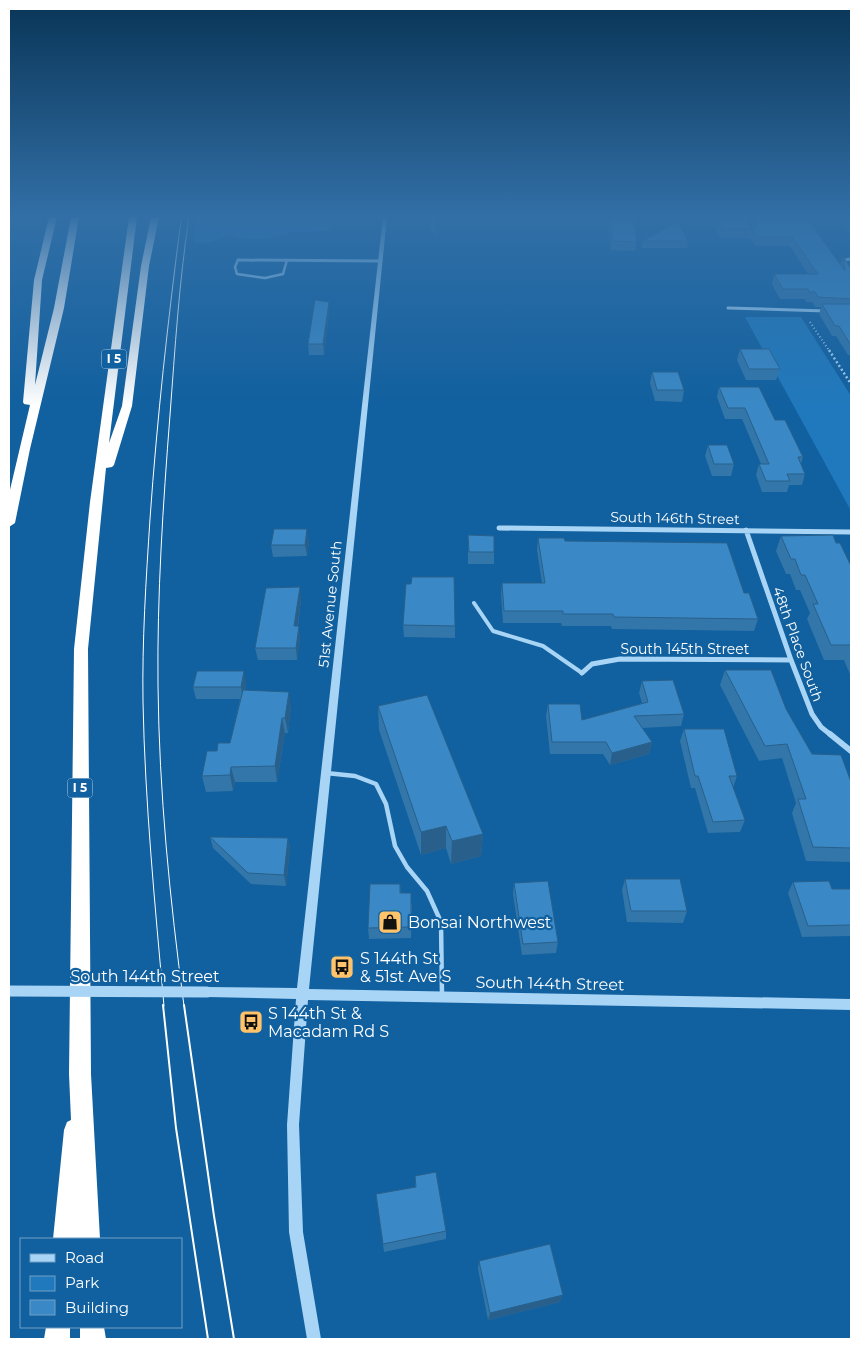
<svg xmlns="http://www.w3.org/2000/svg" width="860" height="1348" viewBox="0 0 860 1348" font-family="Montserrat,sans-serif">
<style>
.green{fill:#2079bc}
.lines{fill:none;stroke-linecap:round;stroke-linejoin:round}
.path-far1{stroke:#a8d4f5;stroke-width:2;stroke-dasharray:1 2.5;stroke-linecap:butt}
.path{stroke:#a8d4f5;stroke-width:2.5;stroke-dasharray:2 2.5;stroke-linecap:butt}
.service-far2{stroke:#a8d4f5;stroke-width:2.5}
.service-far1{stroke:#a8d4f5;stroke-width:4}
.service{stroke:#a8d4f5;stroke-width:4.5}
.minor-far2{stroke:#a8d4f5;stroke-width:3}
.minor-far1{stroke:#a8d4f5;stroke-width:5}
.minor{stroke:#a8d4f5;stroke-width:6}
.tertiary{fill:#a8d4f5;fill-rule:evenodd}
.motorway{fill:#fff;fill-rule:evenodd}
.tram-far1{stroke:#fff;stroke-width:1}
.tram{stroke:#fff;stroke-width:2}
.tertiary-bridge{stroke:#a8d4f5;stroke-width:11}
.wall{fill:#3276aa}
.shaded-wall{fill:#29608b}
.building{fill:#3a89c6;stroke:#29608b}
.labels{text-anchor:middle;stroke-width:4.5;stroke-linejoin:round;paint-order:stroke}
.shield{fill:#11609f;stroke:#b8cfe2;stroke-width:1}
.shield-label{font-size:12px;font-weight:bold;fill:#fff}
.street-label{font-size:14px;fill:#fff;stroke:#11609f}
.near-poi-label{font-size:16px;fill:#fff;stroke:#11609f;text-anchor:start}
.near-street-label{font-size:16px;fill:#fff;stroke:#11609f}
</style>
<rect width="100%" height="100%" fill="#11609f"/>
<path class="green" d="M195,217H338V220L325,231L291,232L269,239H243L227,236L211,242L195,243Z
M745,317H801L851,396V511Z"/>
<g class="lines">
<path class="path-far1" d="M810,322L830,352"/>
<path class="path" d="M829,350L851,384"/>
<path class="service-far2" d="M238,260L235,267L237,274L265,278L283,274L287,260"/>
<path class="service-far1" d="M474,603L493,631L543,646L582,673"/>
<path class="service" d="M326,773L355,776L376,784L386,804L395,846L407,867L427,891L441,922L442,995"/>
<path class="minor-far2" d="M238,260L381,261
M843,265L844,260L851,259
M728,308L826,311"/>
<path class="minor-far1" d="M499,528L851,532
M746,530L791,660L812,714L821,727L831,735
M582,673L592,664L620,659L791,660"/>
<path class="minor" d="M830,734L851,751"/>
<path class="tertiary" d="M383,217H387L309,989L851,999V1010L308,1000L299,1125L303,1232L321,1339H307L289,1232L287,1125L296,999L207,997L203,996L201,992L203,988L207,987L297,988Z"/>
<path class="motorway" d="M49,217H57L42,280L35,385L54,308L71,217H79L64,308L30,449L15,523L9,527V494L30,405L24,404L23,402L34,280Z
M129,217H137L109,443L122,406L141,266L151,217H159L149,266L132,406L114,465L112,467L106,468L88,649L91,1074L100,1239H53L64,1130L67,1122L71,1120L69,1074L74,649L90,502Z
M46,1327H70V1339H44Z
M80,1327H104L106,1339H80Z"/>
<path class="tram-far1" d="M164,1006C155,905 145,803 143,702C142,641 146,580 150,519C157,419 168,320 181,220
M184,1006C170,900 159,792 158,685C157,595 163,505 170,415C175,349 179,283 189,217"/>
<path class="tram" d="M163,1005L176,1128L208,1339
M184,1005L214,1216L234,1339"/>
<path class="tertiary-bridge" d="M9,991L207,992"/>
</g>
<path class="wall" d="M423,217H438L436,237Z
M606,217H633L637,242L635,251L611,250L609,228Z
M706,217H748L750,226L752,229L751,217H806L840,265L843,256L851,269V355H848L836,336H832L819,314L821,307H815L812,302H806L805,299H780L772,284L774,274H808L790,246H756L750,238H720L710,219L707,220Z
M837,217H851V236Z
M643,241H688L687,248H641Z
M329,312L324,355H309L308,344Z
M740,349L780,369L776,380H746L737,360Z
M652,372L684,390L682,402L655,401L650,383Z
M719,387L775,420L803,457L801,464L805,474L802,485H789L787,492H762L756,475L759,464H761L742,419H725L717,397Z
M708,445L734,464L731,476H712L705,456Z
M468,535L494,552V564H468Z
M781,536L836,543L851,566V677L844,660H824L807,619L810,613L800,590H796L790,574H786L776,551Z
M538,538L565,541L744,593L758,619L754,631L612,629L611,626H562L561,623H503L501,594L502,583H542L537,550Z
M309,541L307,556L273,557L271,545Z
M301,599L298,626L300,638L297,660H258L255,648Z
M403,625L455,626V638L404,637Z
M725,670L786,709L812,754L851,782V862L806,861L792,813L796,803L782,758L759,761L720,685Z
M642,681L684,714L681,726L642,728L652,742L649,754L610,765L603,754H550L546,716L548,704L582,720L642,703L639,693Z
M246,683L245,690L291,707L288,733H285L277,782H235L233,791L206,792L202,776L217,751L230,743L240,699H196L193,687Z
M378,706L483,834L481,856L451,864L446,848L421,855L379,730Z
M684,729L737,776L733,788L745,820L740,832L708,833L695,788H691L680,741Z
M210,837L288,838L290,849L286,886L251,884L213,848Z
M625,879L687,911L683,923L627,922L622,890Z
M793,882L832,889H851V936L802,937L788,893Z
M514,883L558,942L556,953L522,955L513,894Z
M400,884L401,893L412,905L411,938L369,939L368,928Z
M415,1176L446,1231V1239L384,1252L376,1194L415,1187Z
M479,1261L560,1302L488,1320L478,1269Z"/>
<path class="shaded-wall" d="M329,302V312L324,355L323,344Z
M307,529L309,541L307,556L305,545Z
M300,587L301,599L296,638L294,626Z
M299,626L300,638L297,660L296,648Z
M244,671L246,683L243,699L241,687Z
M289,692L291,707L288,733L285,718Z
M282,718L285,733L277,782L275,766Z
M652,742L649,754L610,765L612,753Z
M231,767L235,782L233,791L230,775Z
M446,826V848L421,855V832Z
M483,834L481,856L451,864L452,841Z
M288,838L290,849L286,886L284,875Z
M563,1295L560,1302L488,1320L490,1313Z"/>
<path class="building" d="M428,217H437L436,230Z
M610,217H633L637,242L612,241Z
M716,217H748L750,226L752,229L756,227L754,217H806L845,271L843,256L851,269V299L818,297L815,292H809L808,289H783L774,274H818L792,237H758L752,229H722Z
M847,217H851V223Z
M678,221L688,241H643Z
M315,300L329,302L323,344H308Z
M822,304H851V345L839,326H835Z
M740,349H769L780,369H749Z
M652,372H678L684,390H657Z
M719,387H759L775,420H785L803,457H798L805,474H787L790,481H766L759,464H769L745,408H728Z
M708,445H727L734,464H714Z
M274,529H307L305,545H271Z
M468,535L494,536V552H469Z
M833,535L836,543H840L851,566V648L850,645H831L813,604H818L805,575H801L795,559H791L781,536Z
M538,538H564L565,541L727,543L744,593H749L758,619L614,617L613,614H563V611H504L502,583H545Z
M412,577H454L455,626L403,625L406,584H411Z
M300,587L294,626H299L296,648H255L266,588Z
M725,670H771L786,709L812,754L841,755L851,782V848L813,847L798,799H806L787,744L765,746Z
M197,671H244L241,687H193Z
M673,680L684,714L634,716L652,742L612,753L606,742H552L548,704H580L582,720L648,702L642,681Z
M243,690L289,692L285,718H282L275,766L231,767L230,775L202,776L207,751H217L218,743H230Z
M427,695L483,834L452,841L446,826L421,832L378,706Z
M684,729H724L737,776H729L745,820L713,822L698,776H695Z
M210,837L288,838L284,875L248,873Z
M625,879H680L687,911H631Z
M548,881L558,942L523,944L514,883Z
M829,881L832,889H851V925L808,926L793,882Z
M370,884H400V893H411V927L368,928Z
M436,1172L446,1231L383,1244L376,1194L416,1187L415,1176Z
M550,1244L563,1295L490,1313L479,1261Z"/>
<linearGradient id="sky" x2="0" y2="1"><stop stop-color="#093557"/><stop offset="0.53" stop-color="#326fa6"/><stop offset="1" stop-color="#326fa6" stop-opacity="0"/></linearGradient>
<rect width="860" height="406" fill="url(#sky)"/>
<defs>
<g id="shop-square" transform="scale(1.25)"><rect x="-9" y="-9" width="18" height="18" rx="4" fill="#ffc36c" stroke="#11609f"/><path d="M-5-2.5h2.3a2.7 3.5 0 0 1 5.4 0H5L5.5 6h-11ZM-1.5-2.5h3a1.5 2.3 0 0 0-3 0Z" fill="#111"/></g>
<g id="bus-square" transform="scale(1.25)"><rect x="-9" y="-9" width="18" height="18" rx="4" fill="#ffc36c" stroke="#11609f"/><path d="M-5-6H5V4H4V6H2V4H-2V6H-4V4H-5ZM-3.5-4V0h7V-4ZM-3.5 1.2v1.5H-2V1.2ZM2 1.2v1.5H3.5V1.2Z" fill="#111"/></g>
</defs>
<g fill-rule="evenodd">
<use href="#shop-square" x="390" y="922"/>
<use href="#bus-square" x="342" y="967"/>
<use href="#bus-square" x="251" y="1022"/>
</g>
<g class="labels">
<g class="shield">
<rect x="101.5" y="349.5" width="25" height="19" rx="4"/>
<rect x="67.5" y="778.5" width="25" height="19" rx="4"/>
</g>
<g class="shield-label">
<text x="114" y="363">I 5</text>
<text x="80" y="792">I 5</text>
</g>
<g class="street-label">
<text transform="translate(675 518) rotate(1)" y="5">South 146th Street</text>
<text transform="translate(330 604) rotate(-84)" y="5">51st Avenue South</text>
<text transform="translate(798 644) rotate(70)" y="5">48th Place South</text>
<text x="685" y="654">South 145th Street</text>
</g>
<g class="near-poi-label">
<text x="408" y="928">Bonsai Northwest</text>
<text x="360" y="964">S 144th St<tspan x="360" dy="18">&amp; 51st Ave S</tspan></text>
<text x="268" y="1019">S 144th St &amp;<tspan x="268" dy="18">Macadam Rd S</tspan></text>
</g>
<g class="near-street-label">
<text x="145" y="982">South 144th Street</text>
<text transform="translate(550 983) rotate(1)" y="6">South 144th Street</text>
</g>
</g>
<rect width="860" height="1348" fill="none" stroke="#ffffff" stroke-width="20"/>
<rect x="20" y="1238" width="162" height="90" fill="#11609f" stroke="#70a0c5"/>
<rect x="30" y="1254" width="25" height="8" fill="#a8d4f5" stroke="#70a0c5"/>
<text x="65" y="1263" font-size="15" fill="#ffffff">Road</text>
<rect x="30" y="1276" width="25" height="15" fill="#2079bc" stroke="#70a0c5"/>
<text x="65" y="1288" font-size="15" fill="#ffffff">Park</text>
<rect x="30" y="1300" width="25" height="15" fill="#3a89c6" stroke="#70a0c5"/>
<text x="65" y="1313" font-size="15" fill="#ffffff">Building</text>
</svg>
